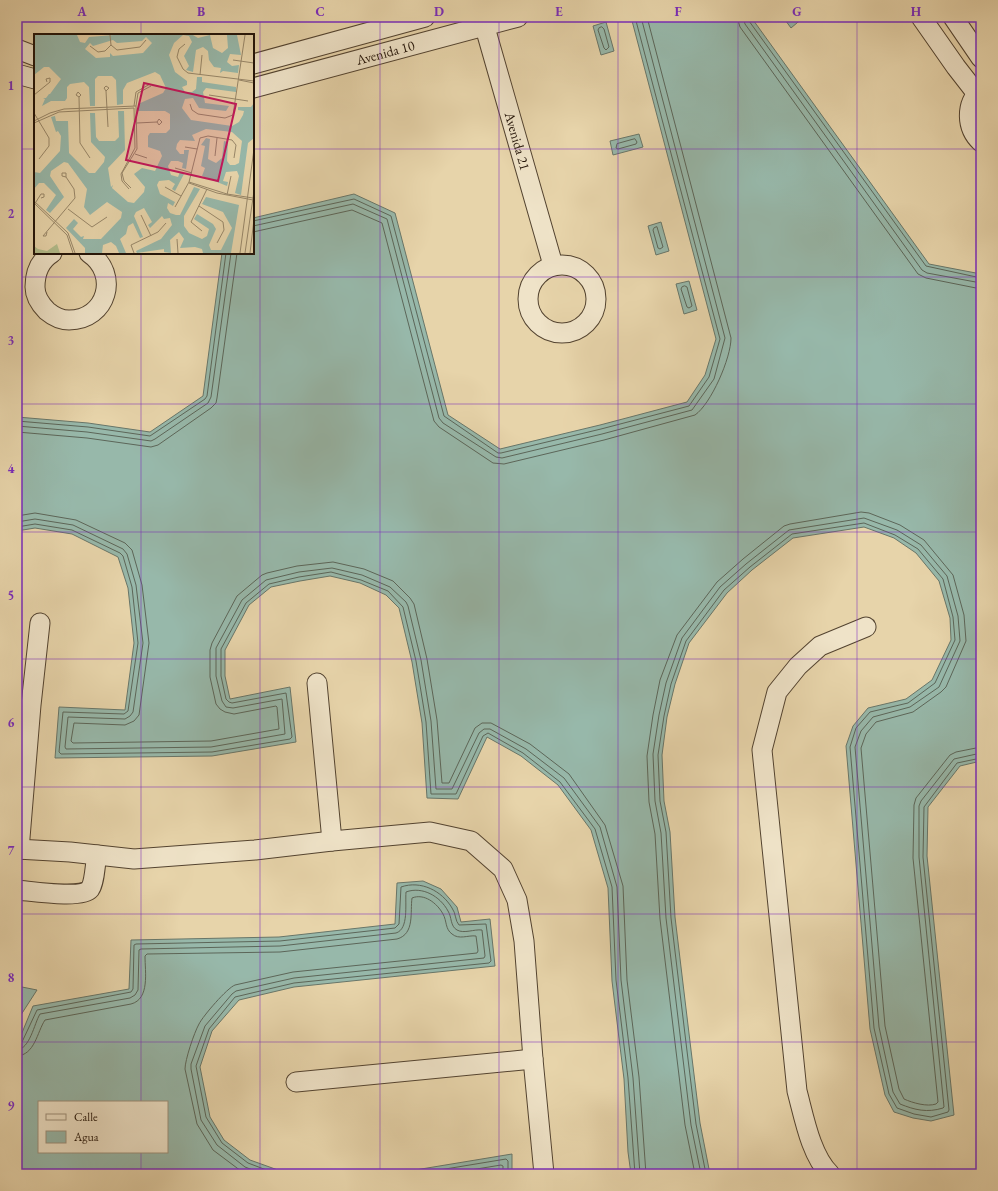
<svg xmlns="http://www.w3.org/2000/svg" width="998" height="1191" viewBox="0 0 998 1191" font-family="'EB Garamond',serif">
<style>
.water{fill:#97b8aa;stroke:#687669;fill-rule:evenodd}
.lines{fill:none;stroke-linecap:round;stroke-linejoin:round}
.shore{stroke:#5c6659;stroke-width:1}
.minor-casing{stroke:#534330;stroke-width:21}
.minor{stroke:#efe3c8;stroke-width:19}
.grid{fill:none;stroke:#7b2cbf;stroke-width:1;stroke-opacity:0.55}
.labels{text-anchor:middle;stroke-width:3;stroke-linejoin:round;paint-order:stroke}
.street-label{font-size:14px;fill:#221308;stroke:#efe3c8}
.inset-road{fill:none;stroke:#988769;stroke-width:1}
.view{fill:#c2185b;fill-opacity:0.15;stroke:#c2185b;stroke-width:2}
.inset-edge{fill:none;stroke:#221308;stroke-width:2}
.neatline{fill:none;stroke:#7b2cbf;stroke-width:1.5}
.grid-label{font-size:13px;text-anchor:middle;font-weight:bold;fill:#7b2cbf}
</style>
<rect width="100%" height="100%" fill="#e7d4aa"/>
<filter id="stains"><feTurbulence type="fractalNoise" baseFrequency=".005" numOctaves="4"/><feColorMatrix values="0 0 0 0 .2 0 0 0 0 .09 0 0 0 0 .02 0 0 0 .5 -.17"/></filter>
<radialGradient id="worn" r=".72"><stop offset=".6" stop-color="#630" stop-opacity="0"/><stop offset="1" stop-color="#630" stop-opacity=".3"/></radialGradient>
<path class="water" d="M631,17H751L929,264L981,274V761L960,766L928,807L927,856L954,1115L931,1121L913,1118L894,1112L885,1095L870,1029L846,746L853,726L868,708L906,699L932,680L951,640L950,618L939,581L916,553L894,538L864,527L793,538L752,570L727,593L689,643L675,684L667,717L662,755L664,801L670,832L675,917L691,1050L700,1123L710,1174H631L628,1152L624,1079L612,981L608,888L591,830L558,785L521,756L487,737L458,799L427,798L422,723L412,662L399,608L386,595L360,583L330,576L300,581L271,587L249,605L225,650V676L230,699L290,687L296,742L212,756L55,758L59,707L125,710L134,643L128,588L118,557L72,534L35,528L17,531V417L88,423L150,432L203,396L222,253H253V218L354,194L395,213L448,415L500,449L600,425L687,402L705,375L716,339Z
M783,17H804L791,28Z
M606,22L614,51L601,55L593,26Z
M639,134L643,147L613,155L610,141Z
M661,222L669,251L656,255L648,226Z
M689,281L697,310L684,314L676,284Z
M423,881L441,889L457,907L461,922L490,919L495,966L294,987L239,1000L212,1031L200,1067L210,1117L224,1140L250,1160L289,1174H17V1045L33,1006L129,989L131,940L279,937L395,924L397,883ZM39,1102H167V1152H39Z
M17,986L37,990L17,1021Z
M512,1154V1174H391Z"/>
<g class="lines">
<path class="shore" d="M737,17L740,27L918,274L926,278L981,289
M743,17L745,24L922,270L927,273L981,283
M748,17L749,21L926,266L981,278
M602,27L604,29L609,47L606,50L604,48L598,30L599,28Z
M635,139L637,142L636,144L618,149L616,148L617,144Z
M253,221L354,199L391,216L444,416L498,453H501L601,429L689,406L709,377L720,339L635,17
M253,226L353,204L387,219L439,418L443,423L496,457L502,458L602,434L692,410L714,379L725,338L641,17
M657,227L663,247L660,249L658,248L653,230L654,228Z
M253,232L352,210L382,223L434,421L439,427L493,463L504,464L604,440L695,415C711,404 731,358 731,338L647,17
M685,286L687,287L692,306L689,308L687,307L681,289L682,287Z
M17,421L88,427L150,436L205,399L207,396L226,253
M17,426L87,432L151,441L155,439L208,403L211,397L231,253
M17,432L87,438L151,447L158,445L211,408L216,403L217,398L237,253
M17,516L35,513L76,520L125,543L132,550L142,585L149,643L139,715L134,721L125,725L74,723L71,741L73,743L211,741L279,729L277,707L276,706L234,714L225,712L220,709L216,704L210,677V650L212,643L237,596L262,575L267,573L297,566L333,562L364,569L393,581L410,598L414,604L427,659L437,720L442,783H449L475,728L482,723H491L530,744L569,774L605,825L623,886L627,980L639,1077L646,1174
M17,522L35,519L73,525L123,549L127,554L136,585L143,643L133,712L130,716L125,719L68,717L65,747L66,749L211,747L285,734L282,699L233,708L226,707L222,701L216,676V648L242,600L266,580L299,572L332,568L362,575L390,587L406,602L408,606L421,660L431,721L436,789H452L479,733L484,729H490L526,749L564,778L600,827L617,887L621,980L633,1078L640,1174
M17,527L35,524L72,530L120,553L123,556L132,587L138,643L128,711L124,714L63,712L59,752L61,754L212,752L290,739L292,737L286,693L232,703L229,702L226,699L221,676V649L246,603L269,584L299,577L331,572L361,580L388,591L403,607L416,661L426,722L431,794H456L483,736L488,733L523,753L560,782L595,829L612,887L616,980L628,1078L635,1174
M17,1045L22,1042L37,1010L131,992L133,989L134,945L136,944L280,941L395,928L399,924L401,887C421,880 442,891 452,908C456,913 455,921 459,925L486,924L491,961L489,963L294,983L235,997L209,1029L196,1066L206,1117L222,1143L248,1163L277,1174
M17,1050C30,1049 34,1024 40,1014L130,998L135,995L138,990L139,950L141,949L280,946L396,933C409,929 405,904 406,892C422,886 440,896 448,911C452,917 450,926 457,930C464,934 474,929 482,930L485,956L484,958L294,978L236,991L232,994L205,1026L191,1064V1069L201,1120L217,1145L245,1167L263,1174
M17,1056C35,1055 37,1032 45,1020L131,1004C150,999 145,972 145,956L147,954L280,952L397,939C415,934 410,912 412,898C424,893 437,903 443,914C447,921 445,929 452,934C459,940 468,935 476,936L478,951L477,953L293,972L235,985C227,988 203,1016 199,1024C194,1033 185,1060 185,1069L197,1124L213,1150L245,1174
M415,1174L506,1159L508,1161V1174
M446,1174L501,1165L503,1166V1174
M695,1174L685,1125L660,919L655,834L649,802L647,756L653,715L660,680L677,635L717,582L743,559L784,526L790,524L861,512L869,513L900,525L924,540L953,575L964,615L966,641L946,687L941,692L913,712L876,722L866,734L861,748L885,1026L899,1089L904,1099C913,1103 927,1107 936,1104L938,1102L913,858L914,805L916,798L950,755L956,752L981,747
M701,1174L691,1125L682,1051L666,918L661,833L655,801L653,754L659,715L666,683L682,638L720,587L746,564L789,530L864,518L897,530L921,545L947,576L958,616L960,641L939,687L910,707L873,717L861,731L855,747L879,1027L893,1092L900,1104C915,1110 927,1113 943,1108L944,1107L919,857V806L921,801L954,759L981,753
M706,1174L696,1124L687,1051L671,918L666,832L660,801L658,755L664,716L671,684L686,641L724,590L750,567L792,534L864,523L895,535L918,549L943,579L953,617L955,640L935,683L908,703L870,712L856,728L850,747L874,1028L889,1094L897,1108L914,1114L931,1117L948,1112L949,1110L923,857L924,807L957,763L981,758"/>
<g class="minor-casing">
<g id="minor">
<path id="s1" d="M482,17L553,265"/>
<path d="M921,17L956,67L977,94"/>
<path d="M953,17L981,58"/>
<path d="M17,49L35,56"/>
<path d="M253,64L425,17"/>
<path d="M17,74L35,79"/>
<path id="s2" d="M253,88L518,17"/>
<path d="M981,90C965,104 966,128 981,142"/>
<path d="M52,253C39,261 35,273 35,287C35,297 40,304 47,311C53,316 61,320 69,320C107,320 120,274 89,253"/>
<circle cx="562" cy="299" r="34"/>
<path d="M317,683L332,841"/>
<path d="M17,849L70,852L134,859L255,850L332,841L430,832L471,841L503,869L517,900L524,941L533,1059L544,1174"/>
<path d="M19,850L31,705L40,623"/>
<path d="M17,890C31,891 82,899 90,889C95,882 95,863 97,855"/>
<path d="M296,1082L533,1059"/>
<path d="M830,1174C811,1156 804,1117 797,1091L762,750L777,692L798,666L820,646L866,627"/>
</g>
</g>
<use href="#minor" class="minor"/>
</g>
<path class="grid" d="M141,17V35M260,17V1174M380,17V1174M499,17V1174M618,17V1174M738,17V1174M857,17V1174M17,149H35M253,149H981M141,253V1102M17,277H981M17,404H981M17,532H981M17,659H981M17,787H981M17,914H981M17,1042H981M141,1152V1174"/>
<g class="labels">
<g class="street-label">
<text dy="5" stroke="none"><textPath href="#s2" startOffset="137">Avenida 10</textPath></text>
<text dy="5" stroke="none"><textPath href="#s1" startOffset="129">Avenida 21</textPath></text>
</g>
</g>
<g transform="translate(34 34)">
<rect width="220" height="220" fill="#e7d4aa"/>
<path d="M23,210L26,219H0V212L4,215L13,217Z" fill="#b2bd8c"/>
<path d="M0,1H43L46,8L51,9L55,3L80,1H159L164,4L176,1L179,14L188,19L194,14L193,1H203L207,21L196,20L193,28L198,32L205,31L204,39L189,37L186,39L187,34L180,33L175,26L174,17L169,13L162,16L159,38L152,36L155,32L150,22L158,8L155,2L149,1L140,9L135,21L141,38L153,47V51L148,53L151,58H158L162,55L163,43H168V48L202,53V58L172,54L169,58L171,69L195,72L192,77L165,74L159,64L151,65L148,74L157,86L198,92L205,88L209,81L210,77L204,76V73H217L220,69V104L214,109L207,161L201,159L205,142L203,137L192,138L189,147L194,148L193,152L168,142L171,134L167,132L171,112L167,111L172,104L176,105L174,125L182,129L188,124L190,107L194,108L193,127L196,131H201L205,129L208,107L198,98L172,95L158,101L161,107L146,106L143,110L142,115L146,120H150V116H155L152,135L148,134L149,129L144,127H137L134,132L137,141L144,143L146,138L150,140L141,157L138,155L141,150L135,146L125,147L123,151L126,160L141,168L139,172L134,169L133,174L136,179L142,181H146L160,153L166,155L150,182V192L155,199L168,205L173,202L175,195L160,185L163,180L179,190L182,195L175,211L177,216H187L198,194L189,178L168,170L172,163L205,171L197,219H169L168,215L161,213L146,214L150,205L145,198L136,206L137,219L130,218V215L103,219L102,217L127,205L138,191L136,184L130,185L128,182L116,194L114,191L118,188L110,174L102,178L100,182L109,203L106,204L99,189L94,192L92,200L86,205L92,219H85L82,212L77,208L69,211L68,219H51V214L32,194L40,185L44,189L39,195L47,203L50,202L49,205H67L87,184L88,178L73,168L56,181L50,173L53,155L34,129L30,128L17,137L16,142L30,163L16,179L12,176L22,161L10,149H5L0,155V138L6,139L26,117L27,102L24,97L22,98L17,83L21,82L22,87H34L35,119L55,139H61L70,128L71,123L57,108L56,79H61L62,103L65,107H81L85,103L84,77H90L91,116L74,134L77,153L79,151L78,154L94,168L100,169L110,158L111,153L100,140L108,134L121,137L128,122L126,117L114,113V102L116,99H132L136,95V80L131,77H104V70L129,59L132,54L126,41L121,38L93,49L89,56V70L83,71L82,46L78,42H64L61,45V72H56L55,53L50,48L36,50L33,53V64L31,67H17L8,72L11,65L9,64H12L15,60H13H16L27,45L15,33H10L0,41ZM112,3L118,9L109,19L79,22L76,19V23L62,24L51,15L56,9L59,12L79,6L83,9L108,7Z" fill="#97b8aa" fill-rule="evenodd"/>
<path class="inset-road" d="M76,1L77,11L83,16L106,13L112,6M151,10L145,15L143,23L149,35L154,39L220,47M56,12L64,18L71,17L77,11M199,26L220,29M166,41L168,21M205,46L220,49M72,57L70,54L72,52L75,54L72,57L74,93M0,61L16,48V44L12,45L13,48M175,61L214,67M45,63L47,61L44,58L42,61L45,63L46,109L56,124M156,70L158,76L164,80L191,84L199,81L211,1M100,72L102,58L116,50M102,72L104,59L117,52M0,79L15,104V112L5,125M0,87L16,79L30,75L102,72L103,115L88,139L90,147L97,154M0,89L25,78L100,74L101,114L87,140L88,147L95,155M103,89L123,88L125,85L128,88L125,91L123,88M151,113L163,115M101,120L113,124M181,122L183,104M141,134L158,139M155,148L193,160L219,164M155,149L183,159L219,166M131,153L147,162M193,161L197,142M0,167L34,199L41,219M0,169L33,201L39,219M0,171L7,160H10V163L7,164M165,172L189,188L190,196L183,209M141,173L155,148L166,104L174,102L198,106L202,111L200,124M34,175L58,193L73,183M107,181L117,202M168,197L157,188L173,155M13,198L12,202H9L41,164L40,155L32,143L28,142V139H32V143M143,205L144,219M100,219L97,211L124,198L132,189M206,219L220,115M211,219L220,157M216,219L220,185"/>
<path class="view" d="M110,49L202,70L184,147L92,126Z"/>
<rect width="220" height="220" class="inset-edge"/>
</g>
<rect width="998" height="1191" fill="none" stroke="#e7d4aa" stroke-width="44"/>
<rect x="38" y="1101" width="130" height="52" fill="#efe3c8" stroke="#9d907b"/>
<rect x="46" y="1114" width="20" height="6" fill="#efe3c8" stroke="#9d907b"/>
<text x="74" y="1121" font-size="12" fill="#221308">Calle</text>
<rect x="46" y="1131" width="20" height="12" fill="#97b8aa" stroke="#9d907b"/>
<text x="74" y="1141" font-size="12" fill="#221308">Agua</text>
<rect x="22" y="22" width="954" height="1147" class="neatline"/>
<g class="grid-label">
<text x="82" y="16">A</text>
<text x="201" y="16">B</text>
<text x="320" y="16">C</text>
<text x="439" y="16">D</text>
<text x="559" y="16">E</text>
<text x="678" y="16">F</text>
<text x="797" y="16">G</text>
<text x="916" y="16">H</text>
<text x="11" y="90">1</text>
<text x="11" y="218">2</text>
<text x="11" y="345">3</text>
<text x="11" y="473">4</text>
<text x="11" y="600">5</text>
<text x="11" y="727">6</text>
<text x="11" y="855">7</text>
<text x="11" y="982">8</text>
<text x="11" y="1110">9</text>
</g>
<rect width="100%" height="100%" filter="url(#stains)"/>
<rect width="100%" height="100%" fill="url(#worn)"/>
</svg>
